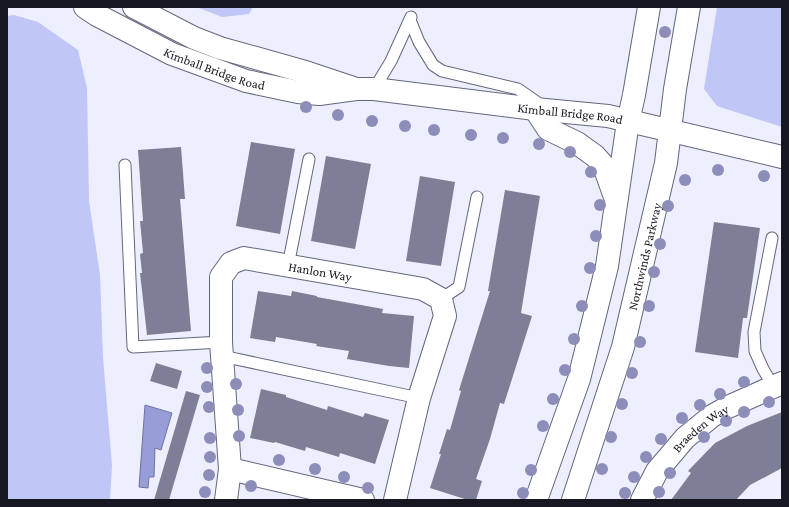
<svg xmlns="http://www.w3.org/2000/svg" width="789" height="507" viewBox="0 0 789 507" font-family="'Crimson Pro',serif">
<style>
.green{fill:#c0c6f6}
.water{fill:#979dd6;stroke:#70759f}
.building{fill:#7c7f95}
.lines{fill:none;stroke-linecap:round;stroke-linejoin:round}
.lane-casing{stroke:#64677c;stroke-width:13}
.street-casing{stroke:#64677c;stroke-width:24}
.secondary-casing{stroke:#64677c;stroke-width:24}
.lane{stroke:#fff;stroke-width:11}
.street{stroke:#fff;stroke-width:22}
.secondary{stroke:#fff;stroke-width:22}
.tree{fill:#8c8db9}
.labels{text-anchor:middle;stroke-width:3;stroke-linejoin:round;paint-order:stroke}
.street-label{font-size:13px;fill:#161720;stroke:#edeffe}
</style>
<rect width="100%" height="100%" fill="#edeffe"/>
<path class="green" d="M196,7H253L249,14L222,17Z
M717,7H782V127L717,106L704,89Z
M14,15L38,22L78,50L87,88L89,201L100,275L103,358L112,465L110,500H7V16Z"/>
<path class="water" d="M145,405L172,413L161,450L155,448L154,477H149L148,488L139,487Z"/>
<path class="building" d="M251,142L295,149L280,234L236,226Z
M181,147L185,199H180L191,331L147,335L140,273H142L140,254L143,253L140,221H143L138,150Z
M326,156L371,164L355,249L311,241Z
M420,176L455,182L441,266L406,261Z
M505,190L540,196L521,313L532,316L504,404L500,403L490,439L476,479L482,481L476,500H468L430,488L441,454H439L447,429L450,430L461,391L459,390L490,291H488Z
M714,222L760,228L747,318H743L738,358L695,352Z
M258,291L291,296L292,291L317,296V297L383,309L382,313L414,316L409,368L389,366L347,359L349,351L316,346L317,344L276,337L275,342L250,338Z
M156,363L182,371L177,389L150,381Z
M261,389L286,395V397L327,410L328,406L363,417L365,413L389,420L375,464L340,453L339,457L306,447L305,451L275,442L274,443L250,438Z
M186,391L200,395L169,500H154Z
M782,412V468L750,485L736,500H671L691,473L688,471L715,443L747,426Z"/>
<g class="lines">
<g class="lane-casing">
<path id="lane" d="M410,20L419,42L433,65L442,71L518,89L541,105
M374,89L391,61L411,17
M125,165L133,347L221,342
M772,238L754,332L755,351L763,369L773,386
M288,266L309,159
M441,299L459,287L477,197
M222,356L419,398"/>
</g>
<g class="street-casing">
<g id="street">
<path d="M230,469L363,500"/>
<path id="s1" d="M226,500L230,469L221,342V277L231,263L244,258L423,289L441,299L445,316L419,398L395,500"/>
<path id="s2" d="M642,500L657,471L685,438L712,416L728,407L782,383"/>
</g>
</g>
<g class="secondary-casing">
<g id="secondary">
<path id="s3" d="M85,7L97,15L172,54L246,81L298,92L319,94L356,89H374L535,109L608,116L782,157"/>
<path d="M134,7L194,38L220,48L302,71L353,88"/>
<path d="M535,109L548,129L577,143L595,156L604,166L615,197"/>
<path d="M536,500L579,379L607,266L628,122L634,95L649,7"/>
<path id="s4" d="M573,500L623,347L666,163L675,89L689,7"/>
</g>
</g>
<use href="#lane" class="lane"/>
<use href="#street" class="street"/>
<use href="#secondary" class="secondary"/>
</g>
<g class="tree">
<circle cx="665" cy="32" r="6"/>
<circle cx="306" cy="107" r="6"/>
<circle cx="338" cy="115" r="6"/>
<circle cx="372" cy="121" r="6"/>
<circle cx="405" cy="126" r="6"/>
<circle cx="434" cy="130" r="6"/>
<circle cx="471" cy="135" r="6"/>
<circle cx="503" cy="138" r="6"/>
<circle cx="539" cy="144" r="6"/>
<circle cx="570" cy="152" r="6"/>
<circle cx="718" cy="170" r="6"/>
<circle cx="591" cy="172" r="6"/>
<circle cx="764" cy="176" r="6"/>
<circle cx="685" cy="180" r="6"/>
<circle cx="600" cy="205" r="6"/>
<circle cx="668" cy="206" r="6"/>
<circle cx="596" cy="236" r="6"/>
<circle cx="660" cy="244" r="6"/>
<circle cx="590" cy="268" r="6"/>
<circle cx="654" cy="272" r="6"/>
<circle cx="582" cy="306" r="6"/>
<circle cx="649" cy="306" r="6"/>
<circle cx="574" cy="339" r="6"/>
<circle cx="640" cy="342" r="6"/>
<circle cx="207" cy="368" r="6"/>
<circle cx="565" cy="370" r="6"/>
<circle cx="632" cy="373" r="6"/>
<circle cx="744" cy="382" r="6"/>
<circle cx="236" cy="384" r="6"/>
<circle cx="207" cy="387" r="6"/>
<circle cx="720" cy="394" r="6"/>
<circle cx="553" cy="399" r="6"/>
<circle cx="769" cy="402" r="6"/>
<circle cx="622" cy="404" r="6"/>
<circle cx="700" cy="405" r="6"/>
<circle cx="209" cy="407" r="6"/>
<circle cx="238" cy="410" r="6"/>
<circle cx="744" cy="412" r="6"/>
<circle cx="682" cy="418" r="6"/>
<circle cx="726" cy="421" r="6"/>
<circle cx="543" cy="426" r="6"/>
<circle cx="239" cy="436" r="6"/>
<circle cx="611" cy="437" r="6"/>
<circle cx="704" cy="437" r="6"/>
<circle cx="210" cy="438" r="6"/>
<circle cx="661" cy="439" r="6"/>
<circle cx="210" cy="457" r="6"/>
<circle cx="646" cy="457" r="6"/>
<circle cx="279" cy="460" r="6"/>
<circle cx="315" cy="469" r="6"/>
<circle cx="602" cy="469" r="6"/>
<circle cx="531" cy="470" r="6"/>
<circle cx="670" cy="473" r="6"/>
<circle cx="209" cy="475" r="6"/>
<circle cx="344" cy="477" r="6"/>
<circle cx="634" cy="477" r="6"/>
<circle cx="251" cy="486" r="6"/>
<circle cx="368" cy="488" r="6"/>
<circle cx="205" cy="492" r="6"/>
<circle cx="659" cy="492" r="6"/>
<circle cx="523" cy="493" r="6"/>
<circle cx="625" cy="493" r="6"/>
</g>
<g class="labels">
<g class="street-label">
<text dy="5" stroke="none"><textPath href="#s3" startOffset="144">Kimball Bridge Road</textPath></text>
<text dy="5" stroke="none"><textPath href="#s3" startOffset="505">Kimball Bridge Road</textPath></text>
<text dy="5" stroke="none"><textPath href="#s4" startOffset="254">Northwinds Parkway</textPath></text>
<text dy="5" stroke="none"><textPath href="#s1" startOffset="332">Hanlon Way</textPath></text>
<text dy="5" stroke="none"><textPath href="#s2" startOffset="94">Braeden Way</textPath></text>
</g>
</g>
<rect width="789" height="507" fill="none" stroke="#161720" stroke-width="16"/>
</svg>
